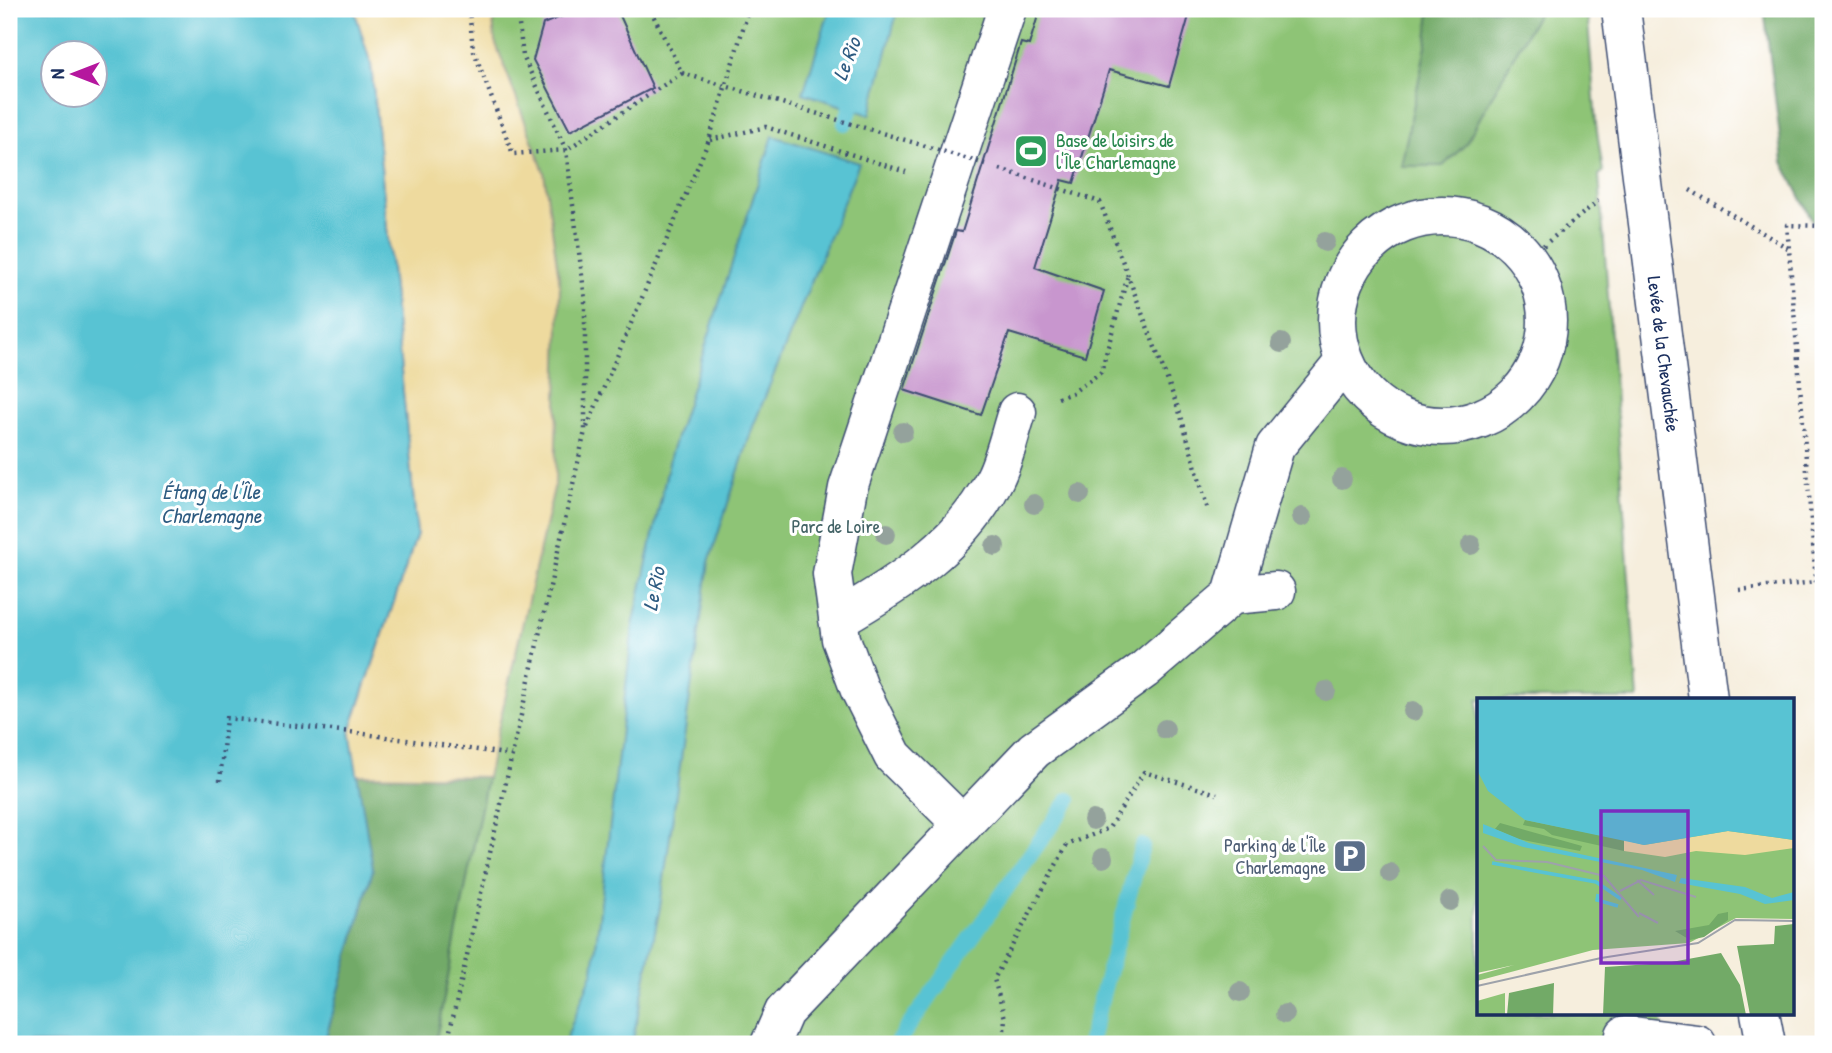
<svg xmlns="http://www.w3.org/2000/svg" width="1832" height="1053" viewBox="0 0 1832 1053" font-family="'Patrick Hand',sans-serif">
<style>
.green{fill:#8ec476;stroke:#547a6a;stroke-width:2;fill-rule:evenodd}
.forest{fill:#72aa67;stroke:#466c62;stroke-width:2}
.sand{fill:#eeda9e;stroke:#84847e;stroke-width:2}
.water{fill:#58c3d3;stroke:#3a7998;stroke-width:2;fill-rule:evenodd}
.lines{fill:none;stroke-linecap:round;stroke-linejoin:round}
.stream{stroke:#58c3d3;stroke-width:16}
.building{fill:#c896ce}
.minor-casing{stroke:#3c4c71;stroke-width:41}
.path{stroke:#3c4c71;stroke-width:4.5;stroke-dasharray:2 5;stroke-linecap:butt}
.minor{stroke:#fff;stroke-width:38}
.path-bridge{stroke:#3c4c71;stroke-width:4.5;stroke-dasharray:2 5;stroke-linecap:butt}
.tree{fill:#94a29c}
.labels{text-anchor:middle;stroke-width:6;stroke-linejoin:round;paint-order:stroke}
.leisure-label{font-size:19px;fill:#27864d;stroke:#fff;text-anchor:start}
.street-label{font-size:19px;fill:#1b2f5e;stroke:#fff}
.park-label{font-size:19px;fill:#436366;stroke:#fff}
.service-label{font-size:19px;fill:#4e5e75;stroke:#fff;text-anchor:end}
.water-label{font-size:21px;font-style:italic;fill:#2d5b81;stroke:#fff}
.inset-river{fill:none;stroke:#58c3d3;stroke-width:3.5}
.inset-road{fill:none;stroke:#9ea2aa;stroke-width:2}
.view{fill:#7b2cbf;fill-opacity:0.15;stroke:#7b2cbf;stroke-width:3.5}
.inset-edge{fill:none;stroke:#1b2f5e;stroke-width:3.5}
</style>
<rect width="100%" height="100%" fill="#fff"/>
<filter id="ink" filterUnits="userSpaceOnUse"><feTurbulence type="fractalNoise" baseFrequency=".0143" numOctaves="2"/><feDisplacementMap in="SourceGraphic" scale="14" xChannelSelector="R" yChannelSelector="G"/><feConvolveMatrix kernelMatrix="1 2 1 2 8 2 1 2 1" color-interpolation-filters="sRGB"/></filter>
<filter id="wash" filterUnits="userSpaceOnUse"><feTurbulence type="fractalNoise" baseFrequency=".00686" numOctaves="4" result="noise"/><feDisplacementMap in="SourceGraphic" scale="28" xChannelSelector="R" yChannelSelector="G"/><feGaussianBlur stdDeviation="1.57" result="paint"/><feColorMatrix in="noise" values="0 0 0 0 0 0 0 0 0 0 0 0 0 0 0 0 0 1.4 0 .05"/><feComposite in="paint" operator="in"/></filter>
<g filter="url(#wash)">
<rect width="100%" height="100%" fill="#f6eedd"/>
<path class="green" d="M9,9H1587L1596,124L1603,172L1599,175L1638,699H1478V1013H1661L1664,1044H9ZM52,52H94V94H52Z"/>
<path class="forest" d="M1430,9H1540L1465,145L1443,166H1401L1427,41Z
M1764,9H1823V242L1783,162Z
M356,775L487,777L435,1044H324L373,869Z"/>
<path class="sand" d="M354,9H492L495,41L544,172L560,285L555,484L487,777L356,775L350,732L417,534L371,65Z"/>
<path class="water" d="M9,9H354L371,65L417,534L350,731L373,869L324,1044H9ZM52,52H94V94H52Z
M830,9H898L870,115L803,93Z
M773,136L859,163L752,429L709,562L660,907L632,1044H564L593,971L633,626L671,453Z"/>
<g class="lines">
<path class="stream" d="M845,123L858,90
M896,1044L1069,800
M1089,1044L1142,846"/>
</g>
<g id="blocks">
<path class="building" d="M581,9H617L653,88L570,131L533,60L543,24Z
M1040,9H1191L1169,86L1109,70L1074,183L1062,180L1035,267L1104,291L1085,356L1009,333L981,415L904,390L956,231L962,232L1021,43L1029,45Z"/>
</g>
</g>
<g filter="url(#ink)">
<use href="#blocks" fill-opacity="0" stroke="#3c4c71" stroke-width="2"/>
<g class="lines">
<g class="minor-casing">
<path id="minor" d="M1621,9L1708,699
M1337 321a105 105 0 1 1 210 0a105 105 0 1 1-210 0Z
M1232,595L1275,447L1345,361
M838,619C899,584 964,543 995,478C1005,458 1010,433 1017,412
M963,825L893,756L859,688L841,639L832,574L848,488L1007,9
M1760,1013L1766,1044
M1625,1035L1697,1044
M770,1044L784,1012L1034,750L1144,670L1232,595L1276,591"/>
</g>
<path class="path" d="M469,9L473,49L513,154L566,150L682,73L650,9
M710,140L766,127L906,172
M1000,169L1100,202L1181,416L1208,510
M1690,190L1788,248
M1527,259L1598,201
M1058,398L1072,393L1101,372L1128,275
M587,427L709,140L749,9
M1739,590L1816,582L1787,225L1823,226
M220,781L226,718L350,732L512,755
M447,1044L585,431V299L566,150L523,56L517,9
M1003,1044L1005,1018L994,979L1067,845L1109,828L1144,772L1217,794
M1138,1044L1140,1040"/>
<use href="#minor" class="minor"/>
<path class="path-bridge" d="M682,73L985,164"/>
</g>
<g class="tree">
<circle cx="1325" cy="242" r="10"/>
<circle cx="1281" cy="343" r="10"/>
<circle cx="903" cy="432" r="10"/>
<circle cx="1342" cy="479" r="10"/>
<circle cx="1080" cy="494" r="10"/>
<circle cx="1034" cy="504" r="10"/>
<circle cx="1302" cy="517" r="10"/>
<circle cx="886" cy="534" r="10"/>
<circle cx="1471" cy="545" r="10"/>
<circle cx="995" cy="546" r="10"/>
<circle cx="1326" cy="691" r="10"/>
<circle cx="1413" cy="711" r="10"/>
<circle cx="1165" cy="729" r="10"/>
<circle cx="1093" cy="820" r="10"/>
<circle cx="1103" cy="858" r="10"/>
<circle cx="1390" cy="873" r="10"/>
<circle cx="1450" cy="901" r="10"/>
<circle cx="1240" cy="992" r="10"/>
<circle cx="1285" cy="1014" r="10"/>
</g>
</g>
<defs>
<g id="stadium-square" transform="scale(1.75)"><rect x="-9" y="-9" width="18" height="18" rx="4" fill="#2e9e5b" stroke="#fff"/><path d="M0-5a6.5 5 0 1 0 0 10a6.5 5 0 1 0 0-10ZM-3.5-1.8h7v3.6h-7Z" fill="#fff"/></g>
<g id="parking-square" transform="scale(1.75)"><rect x="-9" y="-9" width="18" height="18" rx="4" fill="#5c6f8a" stroke="#fff"/><path d="M-3.5-5.5H1a3.5 3.5 0 0 1 0 7H-1V5.5H-3.5ZM-1-3.4V-.6H.8a1.4 1.4 0 0 0 0-2.8Z" fill="#fff"/></g>
</defs>
<g fill-rule="evenodd">
<use href="#stadium-square" x="1031" y="151"/>
<use href="#parking-square" x="1350" y="856"/>
</g>
<g class="labels">
<g class="leisure-label">
<text x="1056" y="147">Base de loisirs de<tspan x="1056" dy="22">l'Île Charlemagne</tspan></text>
</g>
<g class="street-label">
<text transform="translate(1664 354) rotate(83)" y="7">Levée de la Chevauchée</text>
</g>
<g class="park-label">
<text x="836" y="533">Parc de Loire</text>
</g>
<g class="service-label">
<text x="1326" y="852">Parking de l'Île<tspan x="1326" dy="22">Charlemagne</tspan></text>
</g>
<g class="water-label">
<text transform="translate(847 59) rotate(-69)" y="7">Le Rio</text>
<text x="211" y="499">Étang de l'Île<tspan x="211" dy="24">Charlemagne</tspan></text>
<text transform="translate(654 589) rotate(-79)" y="7">Le Rio</text>
</g>
</g>
<g transform="translate(1477 698)">
<rect width="317" height="317" fill="#f6eedd"/>
<path d="M0,0H317V221L259,220L212,245L116,252L0,283V277L37,267L0,275ZM28,295V317H0V303Z" fill="#8ec476"/>
<path d="M48,122L147,142V153L75,137L67,131L46,127ZM23,125L105,148L103,153L41,141L18,131ZM251,214V222L227,239L213,242L198,233L232,227L241,216ZM317,226V317H273L260,248L297,246L298,228ZM244,255L263,287L269,317H126L128,269L189,265ZM77,285L76,317H30L32,295Z" fill="#72aa67"/>
<path d="M251,133L317,142V150L268,157L219,153L188,159L147,153V142L167,147Z" fill="#eeda9e"/>
<path d="M0,0H317V142L251,133L167,147L48,122L11,93L0,72ZM6,126L52,145L200,177L198,184L165,172L46,149L6,135ZM204,180L268,189L295,200L317,194V202L288,206L263,196L202,185Z" fill="#58c3d3"/>
<path class="inset-river" d="M15,165L119,184L144,201M121,196L120,202L141,208"/>
<path class="inset-road" d="M6,148L19,162L70,164L127,178L162,219M160,182L177,197M143,193L164,182L219,199M162,215L181,225M0,288L124,260L221,245L258,222L317,223"/>
<path class="view" d="M124,113H211V265H124Z"/>
<rect width="317" height="317" class="inset-edge"/>
</g>
<rect width="1832" height="1053" fill="none" stroke="#fff" stroke-width="35"/>
<g transform="translate(74 74) rotate(270)"><circle r="33" fill="#ffffff" stroke="#a4acbf" stroke-width="2"/>
<path d="M0-5L12 26L0 18L-12 26Z" fill="#b5179e"/>
<text y="-10" font-size="19" font-weight="bold" text-anchor="middle" fill="#1b2f5e">N</text>
</g>
</svg>
